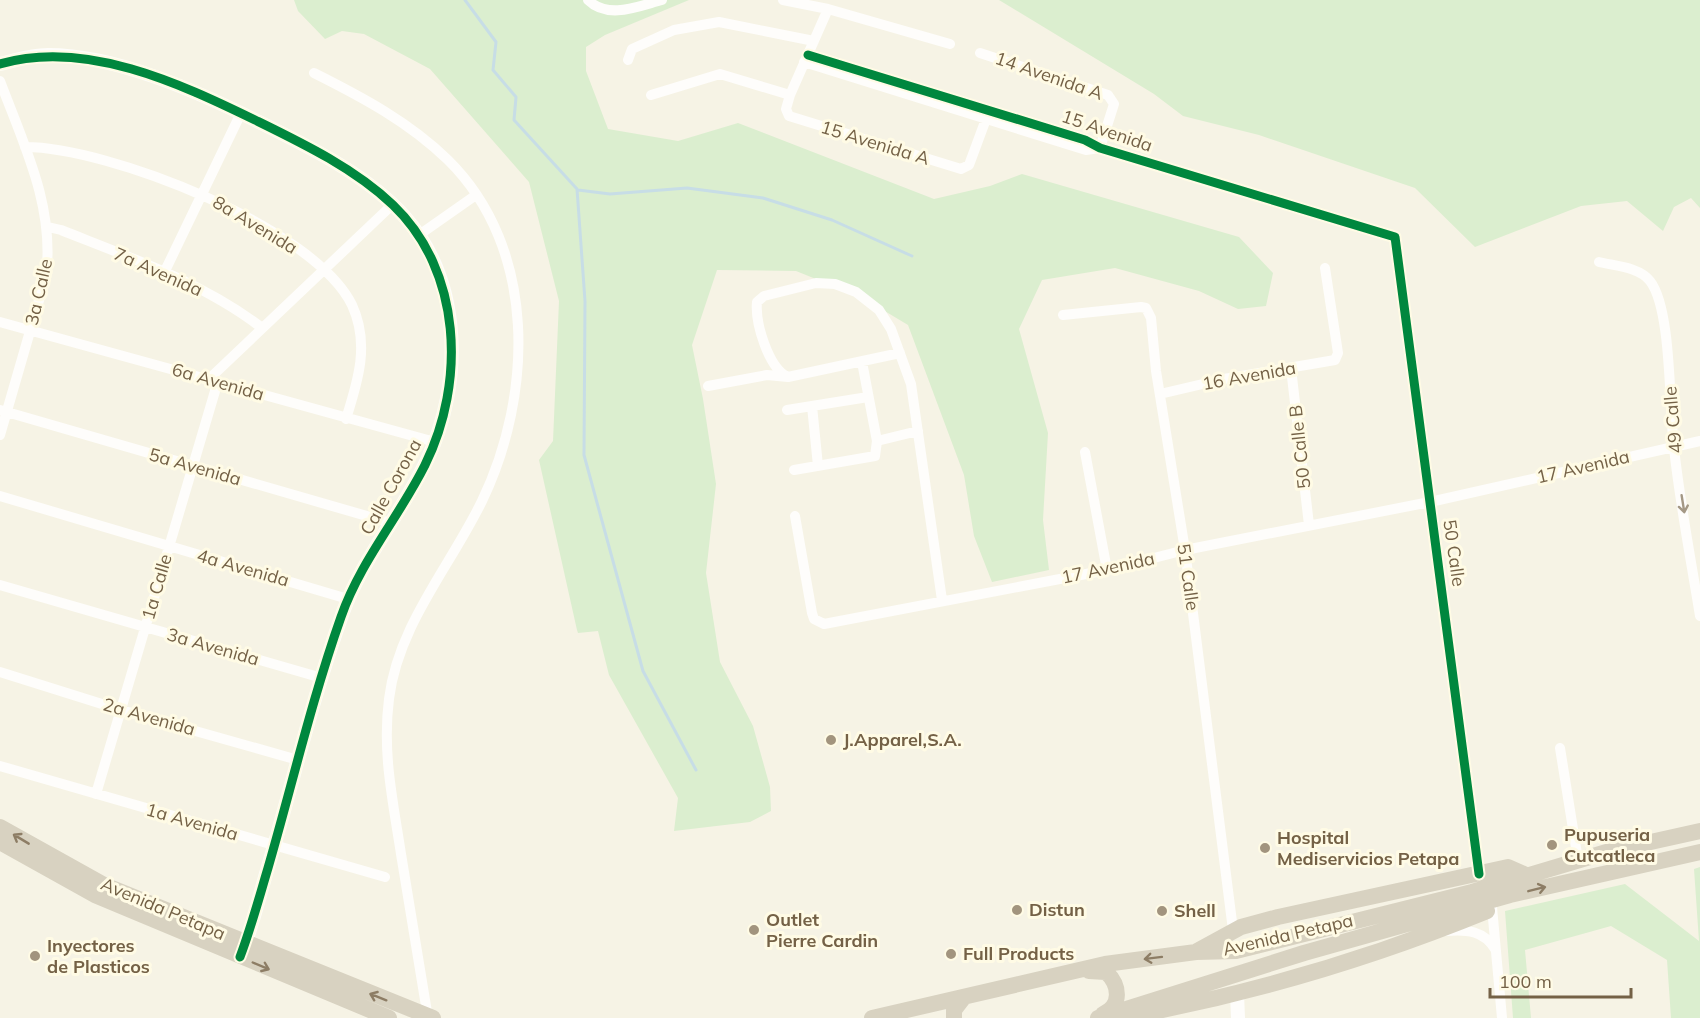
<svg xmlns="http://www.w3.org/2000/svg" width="1700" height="1018" viewBox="0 0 1700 1018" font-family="Mulish,sans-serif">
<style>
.green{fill:#dbeecf}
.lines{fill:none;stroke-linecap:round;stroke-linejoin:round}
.stream{stroke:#c7dde6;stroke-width:3}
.minor{stroke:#fefdfb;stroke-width:10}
.tertiary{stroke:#fefdfb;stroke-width:14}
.primary{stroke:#d8d2c1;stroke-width:16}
.cycleway-casing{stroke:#fffbe5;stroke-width:13}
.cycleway{stroke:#00873e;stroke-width:9}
.oneway{stroke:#a49885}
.oneway2{stroke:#8d7d65}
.poi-dot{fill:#a2947e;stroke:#fffbe5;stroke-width:2}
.labels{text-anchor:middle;stroke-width:6;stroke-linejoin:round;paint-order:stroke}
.street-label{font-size:18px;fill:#746146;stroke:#fffbe5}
.poi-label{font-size:18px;font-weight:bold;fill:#746146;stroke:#fffbe5;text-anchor:start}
</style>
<rect width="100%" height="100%" fill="#f6f3e5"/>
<path class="green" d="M294,0H689L605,35L586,47V71L608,129L678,141L738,123L934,199L990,186L1022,174L1239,237L1273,273L1266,306L1238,309L1199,291L1115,268L1042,280L1019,329L1048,433L1043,520L1049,570L992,582L974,536L964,475L908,325L863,298L796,271L717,270L692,345L703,399L716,484L706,573L720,662L753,726L770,787L771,811L750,822L674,831L678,798L609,675L598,631L578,633L577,630L539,460L553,441L559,301L529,182L430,69L364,34L342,31L325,39L298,11Z
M999,0H1700V208L1691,198L1674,207L1663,231L1627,201L1581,206L1475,247L1415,188L1259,135L1183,116L1154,94Z
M1700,867V1018H1671L1667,960L1611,926L1525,950L1531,1018H1513L1505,911L1625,884L1699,941L1694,869Z"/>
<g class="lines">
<path class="stream" d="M465,0L496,42L493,70L516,97L514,120L577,189L585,301L584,455L643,671L696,770
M578,190L610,194L687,188L763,198L832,220L912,256"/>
<path class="minor" d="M588,0C608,20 639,6 662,0
M783,0L828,9L950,44
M828,9L790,95L786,109L789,116L961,169L969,165L989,111
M980,53L1108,95L1114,104L1100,148
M808,55L1085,140L1100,148L1395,237L1479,874
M628,60L632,49L674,30L719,22L814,41
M804,62L1086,150L1099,148
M314,73C362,97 409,122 448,160C538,249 533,395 482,501C450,567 398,625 389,699C382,753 393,801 401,854C410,908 419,963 428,1018
M0,81C24,145 55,207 46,276L0,435
M651,95L720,74L790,95
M25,147C108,147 314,227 352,305C370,344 358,381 346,419
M48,227L61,230C129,257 204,283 262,328
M419,235L476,195
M1599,262C1615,266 1639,267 1650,281C1672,309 1669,409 1674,448C1680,504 1691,560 1700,616
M164,273L241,113
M1063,315L1141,307L1146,308L1151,318L1156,371L1185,550L1233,930
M0,322L435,442
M900,353L788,377C768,368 755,322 757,302L764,296L816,283L835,284L856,292L879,310L891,329L911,384L942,600
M1291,368L1309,525
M209,379L392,205
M708,386L767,375L788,377
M1160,394L1224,379L1335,360L1338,353L1325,268
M812,406L818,466
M0,410L391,523
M787,410L868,397
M877,441L918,431
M1085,452L1107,570
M794,470L875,456L877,441L862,362
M0,496L348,599
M795,516L812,613L814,619L824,624L1107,570L1185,550L1430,502L1700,441
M0,585L322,678
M0,672L121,710L298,760
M1560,748L1578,860
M0,766L385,877
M96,794L218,381
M1492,907L1502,1018
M1446,931C1467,929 1484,931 1495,949"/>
<path class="tertiary" d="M0,64C16,60 32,55 48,55C116,55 199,92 259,122C309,147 366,174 404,216C463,282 463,384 427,460C402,513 363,557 343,612C313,695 293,782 268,867C260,894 253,923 243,950
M1237,993L1238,1018"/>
<path class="primary" d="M0,827L104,885L433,1018
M0,842L95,895L389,1018
M1197,951L1241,927L1278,917L1508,867L1526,875
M1089,971L1106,972C1120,985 1122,1006 1103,1014
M1132,1016C1254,993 1372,958 1487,911
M872,1018L1105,964L1196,952L1236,951L1472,892L1610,851L1700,831
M954,1018V1010L964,997
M1098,1018L1304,953L1510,895L1700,852"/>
<g class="cycleway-casing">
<path id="cycleway" d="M808,55L1085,140L1100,148L1395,237L1479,874
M0,64C85,39 179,83 255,120C302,143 354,168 393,205C462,271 466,382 425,465C399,517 360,562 341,617C312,699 292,785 268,868C259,898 251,928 240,957"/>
</g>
<use href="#cycleway" class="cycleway"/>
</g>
<defs><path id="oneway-shaft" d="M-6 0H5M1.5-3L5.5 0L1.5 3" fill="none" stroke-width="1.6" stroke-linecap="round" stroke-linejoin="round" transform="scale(1.5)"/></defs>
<use class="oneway" href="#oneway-shaft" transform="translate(1683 504) rotate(81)"/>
<g class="oneway2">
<use href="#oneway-shaft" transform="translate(21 839) rotate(-149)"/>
<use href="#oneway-shaft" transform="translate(1537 889) rotate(-14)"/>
<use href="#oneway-shaft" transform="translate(1153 958) rotate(173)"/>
<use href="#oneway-shaft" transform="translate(261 966) rotate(23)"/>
<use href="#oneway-shaft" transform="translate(378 997) rotate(-158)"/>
</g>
<g class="poi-dot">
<circle cx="831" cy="740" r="6"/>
<circle cx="1552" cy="845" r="6"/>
<circle cx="1265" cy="848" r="6"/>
<circle cx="1017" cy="910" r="6"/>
<circle cx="1162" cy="911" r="6"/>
<circle cx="754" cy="930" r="6"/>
<circle cx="951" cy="954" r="6"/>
<circle cx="35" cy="956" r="6"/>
</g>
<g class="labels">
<g class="street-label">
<text transform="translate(1049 76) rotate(19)" y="6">14 Avenida A</text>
<text transform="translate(1107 131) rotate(19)" y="6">15 Avenida</text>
<text transform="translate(875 143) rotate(17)" y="6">15 Avenida A</text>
<text transform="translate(255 225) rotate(31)" y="6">8a Avenida</text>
<text transform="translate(158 272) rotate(24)" y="6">7a Avenida</text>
<text transform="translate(39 292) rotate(-77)" y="6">3a Calle</text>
<text transform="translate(1249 376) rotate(-10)" y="6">16 Avenida</text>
<text transform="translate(218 382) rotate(16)" y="6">6a Avenida</text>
<text transform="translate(1673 420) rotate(-95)" y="6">49 Calle</text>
<text transform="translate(1300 447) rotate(-96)" y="6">50 Calle B</text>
<text transform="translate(195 467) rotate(16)" y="6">5a Avenida</text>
<text transform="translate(1583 467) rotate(-13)" y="6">17 Avenida</text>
<text transform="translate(391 487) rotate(-61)" y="6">Calle Corona</text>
<text transform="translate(1454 553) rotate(82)" y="6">50 Calle</text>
<text transform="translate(243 568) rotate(16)" y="6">4a Avenida</text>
<text transform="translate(1108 568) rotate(-12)" y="6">17 Avenida</text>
<text transform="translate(1188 577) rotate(82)" y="6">51 Calle</text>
<text transform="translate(157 587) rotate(-74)" y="6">1a Calle</text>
<text transform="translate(213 647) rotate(16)" y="6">3a Avenida</text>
<text transform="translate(149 717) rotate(16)" y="6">2a Avenida</text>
<text transform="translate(192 822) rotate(16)" y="6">1a Avenida</text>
<text transform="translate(163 909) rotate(23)" y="6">Avenida Petapa</text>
<text transform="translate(1288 935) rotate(-13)" y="6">Avenida Petapa</text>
</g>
<g class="poi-label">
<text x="843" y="746">J.Apparel,S.A.</text>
<text x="1564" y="841">Pupuseria<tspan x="1564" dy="21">Cutcatleca</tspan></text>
<text x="1277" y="844">Hospital<tspan x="1277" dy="21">Mediservicios Petapa</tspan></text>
<text x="1029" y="916">Distun</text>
<text x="1174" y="917">Shell</text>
<text x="766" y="926">Outlet<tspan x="766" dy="21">Pierre Cardin</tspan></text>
<text x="47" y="952">Inyectores<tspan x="47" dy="21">de Plasticos</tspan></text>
<text x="963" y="960">Full Products</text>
</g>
</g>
<path d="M1490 988v9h141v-9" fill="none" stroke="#746146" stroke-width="3"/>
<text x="1499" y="988" font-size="18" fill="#746146" stroke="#fffbe5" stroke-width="4.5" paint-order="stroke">100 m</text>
</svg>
